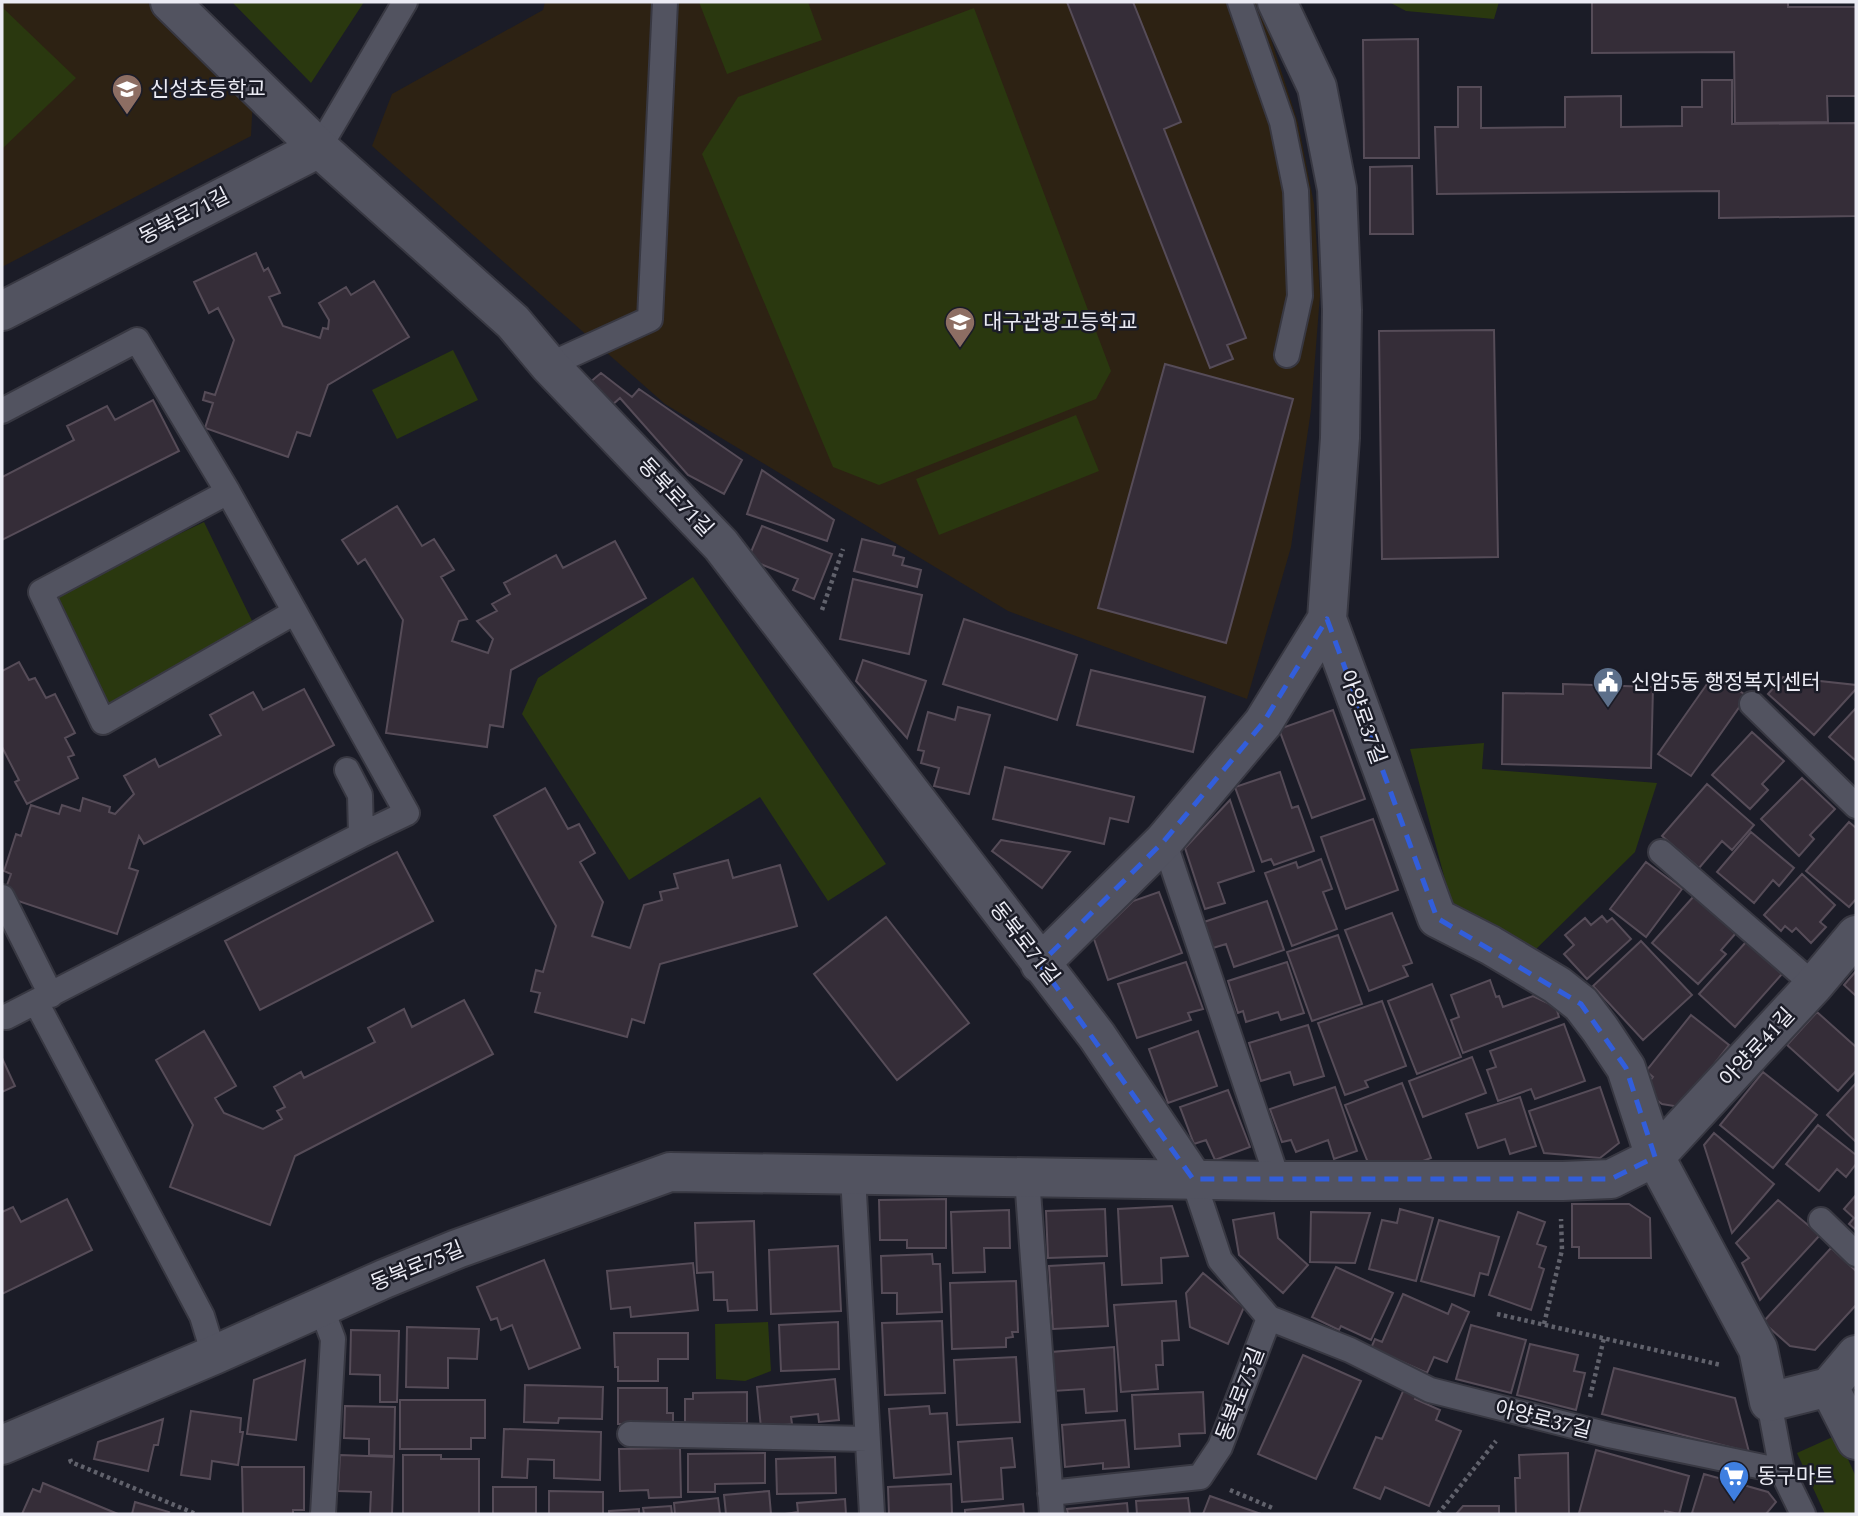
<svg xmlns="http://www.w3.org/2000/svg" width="1858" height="1516" viewBox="0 0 1858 1516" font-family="Spectral,'Noto Sans KR',serif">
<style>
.education{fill:#2d2213}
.green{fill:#2a380f}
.building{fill:#352d38;stroke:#564c58;stroke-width:2}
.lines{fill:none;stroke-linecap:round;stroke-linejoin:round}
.lane-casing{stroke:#383842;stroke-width:28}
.street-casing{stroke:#383842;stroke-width:42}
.path{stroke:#61626c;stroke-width:4.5;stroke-dasharray:3.5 3.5;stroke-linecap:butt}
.lane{stroke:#525360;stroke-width:24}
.street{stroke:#525360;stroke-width:38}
.marked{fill:none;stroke:#325edb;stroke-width:5;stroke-dasharray:14 9;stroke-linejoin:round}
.labels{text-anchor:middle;stroke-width:5;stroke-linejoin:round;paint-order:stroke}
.poi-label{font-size:21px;fill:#ebebf4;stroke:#1b1c27;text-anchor:start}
.street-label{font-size:21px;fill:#ebebf4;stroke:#1b1c27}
</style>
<rect width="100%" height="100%" fill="#1b1c27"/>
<path class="education" d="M2,2H147L253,97L251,136L2,267Z
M545,2H1259L1298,123L1314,204L1320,295L1311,410L1291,547L1247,699L1008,611L665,404L372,146L392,94L543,10Z"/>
<path class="green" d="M232,2H364L311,83Z
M699,2H808L822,40L727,74Z
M1389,2H1499L1494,19L1406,11Z
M2,7L76,78L2,149Z
M974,8L1111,371L1096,399L879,485L833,467L702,154L738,97Z
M453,350L478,400L397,439L372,390Z
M1076,415L1099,471L939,535L916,479Z
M204,522L257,631L104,706L50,596Z
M693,577L886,864L828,901L760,797L629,880L522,714L538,678Z
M1484,743L1482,769L1657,783L1635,852L1534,951L1451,902L1410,749Z
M768,1322L771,1371L745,1381L716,1379L715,1324Z
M1837,1435L1856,1477V1514H1825L1797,1453Z"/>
<path class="building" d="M1067,2H1133L1181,122L1164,129L1246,338L1227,345L1233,359L1210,368Z
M1592,2H1788V7H1856V96H1827L1828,122L1735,123L1734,52L1592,53Z
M1418,39L1419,158H1364L1363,40Z
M1702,80H1732V124L1856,123V216L1719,218V191L1437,194L1435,127H1458V87H1481V128L1565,127V97L1621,96V127L1682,126V107H1702Z
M1412,166L1413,234H1370V167Z
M256,253L264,271L268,268L280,293L269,297L283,326L320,338L323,328L328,329L329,320L319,303L346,287L351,295L374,281L409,337L328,385L310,436L297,432L288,457L205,428L213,403L203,400L205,392L215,395L234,340L218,308L209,313L194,282Z
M1494,330L1498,557L1382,559L1379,331Z
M1165,364L1293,399L1226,643L1098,608Z
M601,373L632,397L639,389L742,460L724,494L688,475L620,398L611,406L589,383Z
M153,400L179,451L2,540V477L74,440L67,426L107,406L115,420Z
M762,470L834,520L827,541L747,514Z
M397,506L422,546L434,539L454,570L441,577L467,619L459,621L452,641L488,653L493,639L477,621L497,611L492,604L510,594L504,583L556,555L563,568L615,541L646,598L511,670L503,727L490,725L487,747L386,733L403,620L365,559L358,564L342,540Z
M762,526L832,554L814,599L793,590L798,579L748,559Z
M862,539L895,547L893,555L904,558L902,565L921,570L917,587L854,571Z
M853,579L922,595L909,654L840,639Z
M964,619L1077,655L1057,720L943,684Z
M863,660L926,681L907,738L856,681Z
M19,662L29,680L35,678L46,698L55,694L75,733L65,738L74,755L68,757L78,778L27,804L15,782L19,780L2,747V671Z
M1091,670L1205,697L1193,752L1077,725Z
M1714,674L1747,696L1691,776L1658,754Z
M1783,677L1856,685V689L1814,735L1768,694Z
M1563,684L1653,687L1651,768L1502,764L1503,693L1563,694Z
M304,689L334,745L144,844L139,836L129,868L138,871L117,934L3,896L11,874L4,871L16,834L21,836L31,805L59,814L62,805L80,811L83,798L110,807L109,812L115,814L134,794L124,776L155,759L159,767L221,735L210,715L253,692L263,710Z
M958,707L990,715L969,794L934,786L939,768L921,763L924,751L918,750L928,712L955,720Z
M1856,708V761L1829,737Z
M1333,710L1365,799L1312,818L1279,729Z
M1752,732L1784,761L1762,784L1768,790L1750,809L1712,775Z
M1005,767L1134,797L1128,822L1110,818L1104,844L993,819Z
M1280,772L1292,808L1298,806L1314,851L1274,865L1271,859L1262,862L1235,787Z
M1802,778L1835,809L1810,835L1814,839L1799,856L1761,819Z
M1707,784L1754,825L1732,850L1722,841L1699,868L1662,836Z
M545,788L568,829L579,824L595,853L580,862L603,902L592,936L630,948L644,905L662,900L660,892L678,888L674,874L728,860L733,878L780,865L797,926L660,964L644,1023L632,1019L627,1037L535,1012L540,993L531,991L536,970L543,972L556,926L494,816Z
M1230,800L1254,871L1218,883L1225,903L1205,909L1185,848Z
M1373,819L1398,890L1346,909L1321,837Z
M1849,822L1856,828V899L1849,907L1806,871Z
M1751,832L1794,868L1779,886L1773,880L1754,903L1717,872Z
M1001,840L1070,852L1042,888L992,851Z
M397,852L433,921L260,1010L225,941Z
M1321,859L1332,889L1323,892L1337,929L1292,946L1265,873L1296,862L1298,868Z
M1646,862L1682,889L1646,937L1610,909Z
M1802,874L1835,905L1820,922L1826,927L1811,943L1796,928L1792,932L1785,926L1781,931L1764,915Z
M1159,892L1182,953L1108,980L1094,939L1133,901Z
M1694,896L1736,933L1721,950L1726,954L1698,984L1652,943Z
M1267,901L1284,950L1234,967L1226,944L1213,948L1204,922Z
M1392,913L1412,963L1403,966L1408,976L1369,991L1345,930Z
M1602,916L1607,922L1612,918L1631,939L1587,979L1564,954L1574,945L1565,935L1585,918L1591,925Z
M886,917L969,1023L897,1080L814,974Z
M1338,935L1362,1004L1312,1021L1287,952Z
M1641,941L1692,995L1643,1040L1593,986Z
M1746,942L1782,974L1735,1027L1699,994Z
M1186,962L1203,1009L1188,1013L1191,1020L1137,1038L1118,984Z
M1287,962L1304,1013L1281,1020L1278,1012L1246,1022L1243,1011L1238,1013L1228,981Z
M1856,971V996L1844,985Z
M1490,980L1496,997L1499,996L1503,1007L1533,996L1556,1007L1559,1017L1463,1053L1451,1020L1459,1017L1451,995Z
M1432,984L1461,1057L1417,1074L1388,1001Z
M464,1000L493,1054L295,1156L270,1225L170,1187L193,1125L156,1060L204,1031L236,1086L215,1098L224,1113L263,1129L282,1119L277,1111L285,1107L274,1087L301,1072L304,1078L375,1042L368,1028L404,1009L412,1027Z
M1382,1001L1406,1066L1365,1081L1368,1087L1345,1095L1318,1023Z
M1817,1012L1856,1047V1071L1838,1091L1787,1045Z
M1691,1015L1729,1045L1680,1107L1662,1104L1643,1090L1653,1077L1646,1071Z
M1564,1024L1585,1081L1535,1099L1531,1089L1498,1101L1487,1070L1496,1067L1490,1051Z
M1308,1025L1324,1076L1294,1085L1290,1072L1261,1081L1249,1043Z
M1198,1031L1217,1086L1168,1103L1149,1049Z
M1472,1057L1486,1093L1423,1117L1409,1081Z
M2,1058L15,1086L2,1092Z
M1763,1072L1817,1115L1773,1168L1720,1125Z
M1402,1083L1431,1158L1415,1164L1369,1165L1345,1105Z
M1856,1083V1142L1827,1115Z
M1335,1087L1357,1151L1334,1159L1328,1140L1296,1152L1291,1140L1282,1142L1270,1109Z
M1600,1087L1619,1143L1600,1158L1544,1153L1529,1111Z
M1228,1090L1250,1147L1215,1160L1206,1140L1194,1144L1180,1107Z
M1520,1097L1536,1146L1510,1154L1505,1139L1478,1148L1466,1114Z
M1818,1125L1856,1155V1164L1846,1177L1837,1169L1819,1191L1786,1164Z
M1714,1133L1774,1184L1732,1233L1704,1145Z
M1856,1195V1230L1849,1224L1854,1218L1844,1209Z
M67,1199L92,1250L2,1294V1212L13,1207L21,1222Z
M946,1199V1248H907V1240H880L879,1200Z
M1778,1200L1820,1235L1760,1300L1742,1263L1749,1258L1736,1243Z
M1572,1204H1629L1650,1218L1651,1258H1579V1247H1572Z
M1172,1206L1188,1256L1161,1258L1162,1283L1122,1285L1118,1209Z
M1105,1209L1107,1256L1048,1258L1046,1211Z
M1400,1209L1433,1218L1416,1281L1369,1269L1382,1220L1397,1223Z
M1009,1210L1010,1248H984L985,1272L953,1273L951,1212Z
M1311,1212L1370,1213L1355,1263L1310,1262Z
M1518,1212L1545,1222L1537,1244L1546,1247L1539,1267L1544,1269L1531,1310L1489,1295Z
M1274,1213L1278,1238L1308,1265L1283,1293L1239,1255L1233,1220Z
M1439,1220L1499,1237L1488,1275L1480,1273L1474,1296L1421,1281Z
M754,1221L757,1310L728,1311L727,1300H714L713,1272L697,1273L695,1223Z
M838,1246L841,1311L771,1314L769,1250Z
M1831,1248L1856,1271V1305L1815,1350L1790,1346L1763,1322Z
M932,1254L933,1264H940L942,1312L897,1314V1293H882L881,1256Z
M544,1260L580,1348L529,1369L512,1325L501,1330L497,1318L491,1320L477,1287Z
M693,1263L698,1310L631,1317L630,1307L611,1309L607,1271Z
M1104,1263L1108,1326L1053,1329L1049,1266Z
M1336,1267L1393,1293L1371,1340L1341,1326L1339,1330L1312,1317Z
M1203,1273L1244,1307L1228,1344L1190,1327L1186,1293Z
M1016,1281L1018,1332H1012L1013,1337L1006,1338V1347L952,1349L950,1283Z
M1403,1294L1448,1314L1452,1304L1469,1312L1447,1362L1434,1357L1427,1373L1371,1348L1375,1339L1382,1342Z
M1176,1301L1179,1340L1162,1341L1163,1365H1156L1158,1389L1121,1392L1114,1305Z
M942,1321L945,1393L885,1395L882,1323Z
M838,1322L839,1369L781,1371L779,1325Z
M1471,1325L1526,1340L1511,1393L1456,1379Z
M407,1327L479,1329L477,1359L448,1358V1388L406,1387Z
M351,1330L399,1331L397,1402H380V1375L350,1374Z
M614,1333H688V1359H658V1381H618V1367H615Z
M1530,1344L1578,1355L1574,1371L1585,1373L1576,1410L1517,1395Z
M1114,1347L1117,1411L1086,1413L1084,1389L1053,1391L1051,1352Z
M1303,1355L1361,1381L1316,1479L1258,1454Z
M1016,1357L1020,1422L957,1425L954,1360Z
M305,1360L296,1440L247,1434L254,1380Z
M1614,1368L1735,1398L1749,1452L1602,1414Z
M835,1379L839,1420L819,1422L818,1414L791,1417L792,1424L761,1428L757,1387Z
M525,1385L603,1387L602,1419L559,1418L558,1423L524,1422Z
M618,1388H667V1413H673V1424H618Z
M1404,1389L1417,1394L1415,1399L1440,1410L1436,1420L1461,1431L1429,1506L1385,1487L1380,1499L1354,1488L1376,1437L1382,1439Z
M747,1392V1423L685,1424V1399H693V1393Z
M1203,1392L1205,1433L1179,1434L1180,1446L1135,1449L1132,1395Z
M400,1400H485V1438H471V1449H400Z
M345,1406L395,1407L394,1456L369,1455V1439L344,1438Z
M929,1406L930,1414L947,1413L951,1474L894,1478L889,1409Z
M191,1411L241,1418L240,1432H243L238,1465L212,1461L210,1479L181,1475Z
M163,1419L158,1445H154L148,1471L94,1459L98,1442Z
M1125,1420L1129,1467L1103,1469V1463L1065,1467L1062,1425Z
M504,1429L601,1432L600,1480L554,1478V1460L528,1459L527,1478L502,1477Z
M1012,1438L1015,1467L1001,1468L1003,1499L962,1502L958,1442Z
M680,1448L681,1497L649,1498L648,1490L620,1491L619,1449Z
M1596,1450L1689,1476L1679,1514L1665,1511V1514L1579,1513Z
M765,1453V1483L715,1484V1492H688V1454Z
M1568,1453L1569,1514H1516L1515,1478H1520L1519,1455Z
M340,1455L394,1457L392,1514H370L371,1492L338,1491Z
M403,1455H441V1459H479V1514H403Z
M835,1457L836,1493L777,1494L776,1459Z
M242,1467H304V1510H293V1514H243Z
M1704,1474L1768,1492L1776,1502L1766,1514H1695L1692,1513Z
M43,1483L118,1514H22L33,1489L40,1492Z
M951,1484L952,1514H889L888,1487Z
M493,1487H536V1514H493Z
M549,1491L603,1492V1514H549Z
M769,1491L771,1514H726L724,1495Z
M1210,1496L1261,1514H1203Z
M718,1498L720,1514H675L674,1503Z
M1188,1498L1190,1514H1137L1136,1501Z
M845,1499L846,1514H785L798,1512L797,1503Z
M135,1502L169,1512L168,1514H132Z
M1127,1503L1128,1514H1068L1067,1509Z
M1023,1504L1024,1514H965V1510Z
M671,1506L672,1514H644L643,1508Z
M1463,1506H1499V1514H1456Z
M639,1509V1514H609V1511Z"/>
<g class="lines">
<g class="lane-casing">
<path id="lane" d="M1240,2L1282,122L1296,191L1300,296L1287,355
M319,148L405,2
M549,365L650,319L665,2
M2,411L137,340L228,492L407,813L361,835
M228,492L41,592L103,722L295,612
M1752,704L1856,806
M1164,841L1278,1181
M1661,852L1814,985
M2,897L51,995
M36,1002L202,1316L214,1355
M6,1017L361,835L360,795L347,770
M853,1176L872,1514
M1027,1178L1052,1514
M1821,1220L1856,1254
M321,1307L333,1339L323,1514
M1269,1318L1350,1350L1430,1390L1609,1435L1782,1471
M1769,1402L1782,1471L1803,1514
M630,1434L867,1439
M1050,1493L1200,1477L1220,1447L1269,1318L1220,1260L1193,1179"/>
</g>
<g class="street-casing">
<path id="street" d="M170,2L319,148L513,322L549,365L721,545L1097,1036L1193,1179
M1277,2L1317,87L1337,189L1342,310L1340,438L1327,619L1437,918L1490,945L1557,985L1581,1004L1600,1029L1626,1068L1655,1157L1758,1349L1769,1402L1829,1387
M2,311L319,148
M1040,964L1164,841L1263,723L1327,619
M1856,1355L1829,1387L1856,1440
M2,1445L214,1355L384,1279L457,1249L670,1172L1278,1181H1563L1611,1179L1655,1157L1814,985L1856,935"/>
</g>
<path class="path" d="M822,610L843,549
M1497,1314L1721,1365
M1544,1324L1562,1250L1561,1219
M1590,1397L1604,1338
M70,1459L71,1462L196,1514
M1230,1490L1275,1509
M1438,1514L1496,1441"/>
<use href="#lane" class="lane"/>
<use href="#street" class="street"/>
</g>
<path class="marked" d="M1327,619L1437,918L1581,1004L1626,1068L1655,1157L1611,1179H1193L1040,964L1164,841L1263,723Z"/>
<defs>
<g id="school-pin" transform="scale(1.575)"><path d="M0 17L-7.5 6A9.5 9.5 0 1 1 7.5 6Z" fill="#8d6e63" stroke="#1b1c27"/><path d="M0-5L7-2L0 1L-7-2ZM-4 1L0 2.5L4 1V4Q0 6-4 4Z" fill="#fff"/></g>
<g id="civic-pin" transform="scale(1.575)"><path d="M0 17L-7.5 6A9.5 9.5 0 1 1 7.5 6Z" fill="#5c6f8a" stroke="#1b1c27"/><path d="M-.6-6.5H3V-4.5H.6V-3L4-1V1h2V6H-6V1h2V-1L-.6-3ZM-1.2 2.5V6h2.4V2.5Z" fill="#fff"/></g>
<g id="supermarket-pin" transform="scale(1.575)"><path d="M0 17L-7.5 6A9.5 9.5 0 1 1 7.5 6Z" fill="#3f7fe0" stroke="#1b1c27"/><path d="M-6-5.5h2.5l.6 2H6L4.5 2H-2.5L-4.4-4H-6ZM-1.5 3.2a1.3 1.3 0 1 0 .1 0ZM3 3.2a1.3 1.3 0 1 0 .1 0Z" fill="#fff"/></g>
</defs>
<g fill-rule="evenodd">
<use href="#school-pin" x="127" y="89"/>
<use href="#school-pin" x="960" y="322"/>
<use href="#civic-pin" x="1608" y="682"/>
<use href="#supermarket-pin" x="1734" y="1476"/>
</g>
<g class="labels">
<g class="poi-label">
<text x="150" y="96">신성초등학교</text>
<text x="983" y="329">대구관광고등학교</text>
<text x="1631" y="689">신암5동 행정복지센터</text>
<text x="1757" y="1483">동구마트</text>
</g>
<g class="street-label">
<text transform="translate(184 216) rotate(-27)" y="7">동북로71길</text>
<text transform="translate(676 497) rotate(47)" y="7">동북로71길</text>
<text transform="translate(1363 717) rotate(70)" y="7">아양로37길</text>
<text transform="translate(1025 943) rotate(52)" y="7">동북로71길</text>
<text transform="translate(1757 1047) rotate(-47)" y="7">아양로41길</text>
<text transform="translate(417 1266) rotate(-22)" y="7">동북로75길</text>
<text transform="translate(1240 1394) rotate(-69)" y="7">동북로75길</text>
<text transform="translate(1543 1419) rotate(14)" y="7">아양로37길</text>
</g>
</g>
<rect width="1858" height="1516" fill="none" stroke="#ebebf4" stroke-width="7"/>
</svg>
